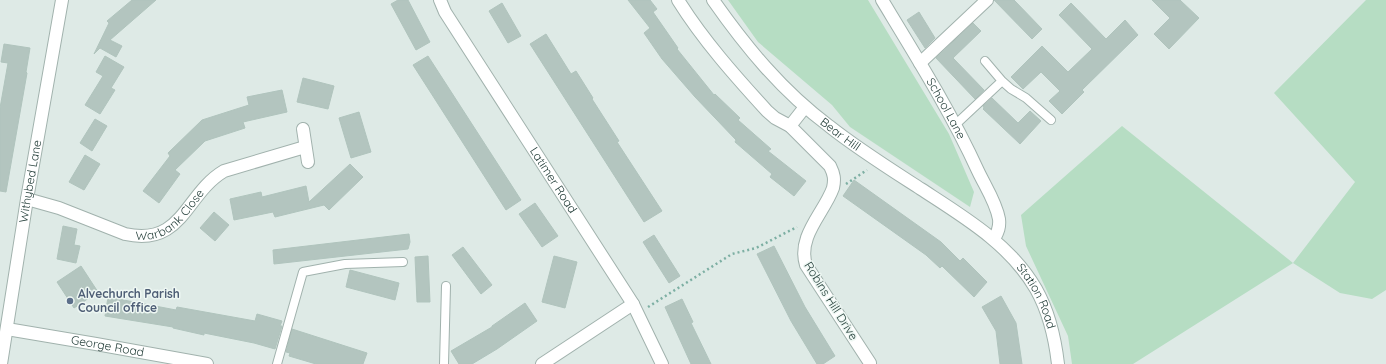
<svg xmlns="http://www.w3.org/2000/svg" width="1386" height="364" viewBox="0 0 1386 364" font-family="Quicksand,sans-serif">
<style>
.green{fill:#b6ddc3}
.building{fill:#b3c5bf;stroke:#b0c4bd}
.lines{fill:none;stroke-linecap:round;stroke-linejoin:round}
.service-casing{stroke:#a1b2ad;stroke-width:10}
.minor-casing{stroke:#a1b2ad;stroke-width:14}
.tertiary-casing{stroke:#a1b2ad;stroke-width:14}
.path{stroke:#7dafa3;stroke-width:2.5;stroke-dasharray:2 3;stroke-linecap:butt}
.service{stroke:#fff;stroke-width:8}
.minor{stroke:#fff;stroke-width:12}
.tertiary{stroke:#fff;stroke-width:12}
.service-dot{fill:#5c6f8a;stroke:#eef7f3;stroke-width:1.5}
.labels{text-anchor:middle;stroke-width:3;stroke-linejoin:round;paint-order:stroke}
.street-label{font-size:12px;fill:#1f3a35;stroke:#eef7f3}
.service-label{font-size:12px;font-weight:bold;fill:#4e5e75;stroke:#eef7f3;text-anchor:start}
</style>
<rect width="100%" height="100%" fill="#deeae6"/>
<path class="green" d="M728,0H868L949,134L974,192L970,207L850,127L832,105L758,42Z
M1366,0H1386V290L1372,299L1340,293L1293,263L1133,364H1072L1068,336L1026,246L1021,215L1122,126L1293,263L1355,182L1274,93Z"/>
<path class="building" d="M132,0H156L110,40L122,46L116,57L100,48L94,54L109,23L107,21Z
M398,0H408L430,42L416,50L391,4Z
M628,0H650L657,9L653,12L678,48L677,49L714,95L715,94L740,118L738,120L771,149L768,151L806,181L794,196L770,177L772,174L735,142L736,140L695,97L662,59L644,33L650,28Z
M994,0H1014L1042,29L1032,39Z
M1152,0H1180L1199,18L1169,49L1154,34L1170,18Z
M502,3L521,36L508,43L489,11Z
M1071,3L1106,39L1125,20L1138,35L1082,90L1084,92L1062,114L1049,101L1060,91L1041,72L1023,89L1011,77L1042,46L1068,72L1092,49L1059,15Z
M919,12L935,38L925,48L907,20Z
M973,23L981,31L953,58L984,90L975,99L936,58Z
M546,34L571,74L576,71L593,98L592,99L619,141L617,142L662,211L644,222L530,44Z
M4,44L30,48L26,72L27,73L6,192L0,191V108L8,63L1,62Z
M105,56L124,67L111,88L115,90L100,114L85,105L103,76L96,72Z
M428,56L521,200L506,210L413,65Z
M303,78L334,86L328,109L297,102Z
M282,90L287,112L243,122L245,128L205,141L175,170L180,174L159,203L143,191L170,156L168,153L202,120L249,105L247,97Z
M992,98L1018,123L1030,111L1041,121L1020,144L983,109L984,108L983,106Z
M359,112L371,152L351,158L339,118Z
M95,119L107,126L92,151L80,143Z
M85,155L100,164L84,190L69,182Z
M350,164L363,177L329,210L324,205L275,217L273,212L234,220L230,199L261,192L262,197L306,186L309,202Z
M854,180L941,242L960,261L963,258L987,282L974,297L942,266L940,268L926,255L843,196Z
M535,203L558,236L542,247L519,214Z
M214,212L229,225L215,241L200,228Z
M63,226L77,229L74,245L80,246L76,263L57,259Z
M409,234L410,242L408,249L274,264L273,250Z
M654,235L680,276L669,283L643,242Z
M774,246L805,307L835,356L823,364H817L791,321L757,254Z
M463,247L492,285L481,294L452,255Z
M428,256L430,302H417L415,257Z
M554,256L577,262L565,308L542,302Z
M81,266L98,292L74,308L57,282Z
M350,270L399,283L395,300L346,287Z
M1001,296L1016,323L1022,364H1000L996,331L982,307Z
M108,297L176,310L177,307L255,321L257,314L282,321L280,326H282L275,349L254,343L204,333V335L173,328V327L105,316Z
M682,299L693,322L691,323L711,364H691L665,307Z
M525,303L537,321L497,349L472,364H459L451,351L492,327V326Z
M292,329L367,353L363,364H316L289,356L290,353L286,352Z"/>
<g class="lines">
<g class="service-casing">
<path id="service" d="M1002,81L1011,89L1026,98L1051,120
M955,125L1002,81L985,61
M277,364L303,272L345,264L403,262
M444,364L446,286"/>
</g>
<g class="minor-casing">
<g id="minor">
<path id="s1" d="M440,0L445,12L633,304L662,364"/>
<path d="M678,0C703,40 735,76 767,111L775,118L790,126L830,166C834,174 835,179 833,188C824,213 797,236 806,265L870,363"/>
<path id="s2" d="M882,0C916,56 951,112 978,171C985,186 996,202 999,219C1000,227 998,232 994,239"/>
<path d="M920,63L987,0"/>
<path d="M790,126L805,107"/>
<path d="M303,129L308,162"/>
<path id="s3" d="M27,199L59,208L125,234C183,247 185,194 224,171L305,147"/>
<path id="s4" d="M7,329L96,344L207,364"/>
<path id="s5" d="M1,364L27,199L62,0"/>
<path d="M542,364L633,304"/>
</g>
</g>
<g class="tertiary-casing">
<g id="tertiary">
<path id="s6" d="M713,0C746,47 782,91 829,126C858,149 890,169 921,189C964,217 1010,244 1036,289C1049,312 1055,338 1058,364"/>
</g>
</g>
<path class="path" d="M846,184L867,170
M648,307L732,254L756,248L797,227"/>
<use href="#service" class="service"/>
<use href="#minor" class="minor"/>
<use href="#tertiary" class="tertiary"/>
</g>
<circle class="service-dot" cx="70" cy="301" r="4"/>
<g class="labels">
<g class="street-label">
<text dy="4" stroke="none"><textPath href="#s2" startOffset="126">School Lane</textPath></text>
<text dy="4" stroke="none"><textPath href="#s6" startOffset="186">Bear Hill</textPath></text>
<text dy="4" stroke="none"><textPath href="#s1" startOffset="213">Latimer Road</textPath></text>
<text dy="4" stroke="none"><textPath href="#s5" startOffset="185">Withybed Lane</textPath></text>
<text dy="4" stroke="none"><textPath href="#s3" startOffset="157">Warbank Close</textPath></text>
<text dy="4" stroke="none"><textPath href="#s6" startOffset="444">Station Road</textPath></text>
<text transform="translate(831 301) rotate(58)" y="4">Robins Hill Drive</text>
<text dy="4" stroke="none"><textPath href="#s4" startOffset="102">George Road</textPath></text>
</g>
<g class="service-label">
<text x="78" y="298">Alvechurch Parish<tspan x="78" dy="14">Council office</tspan></text>
</g>
</g>
</svg>
